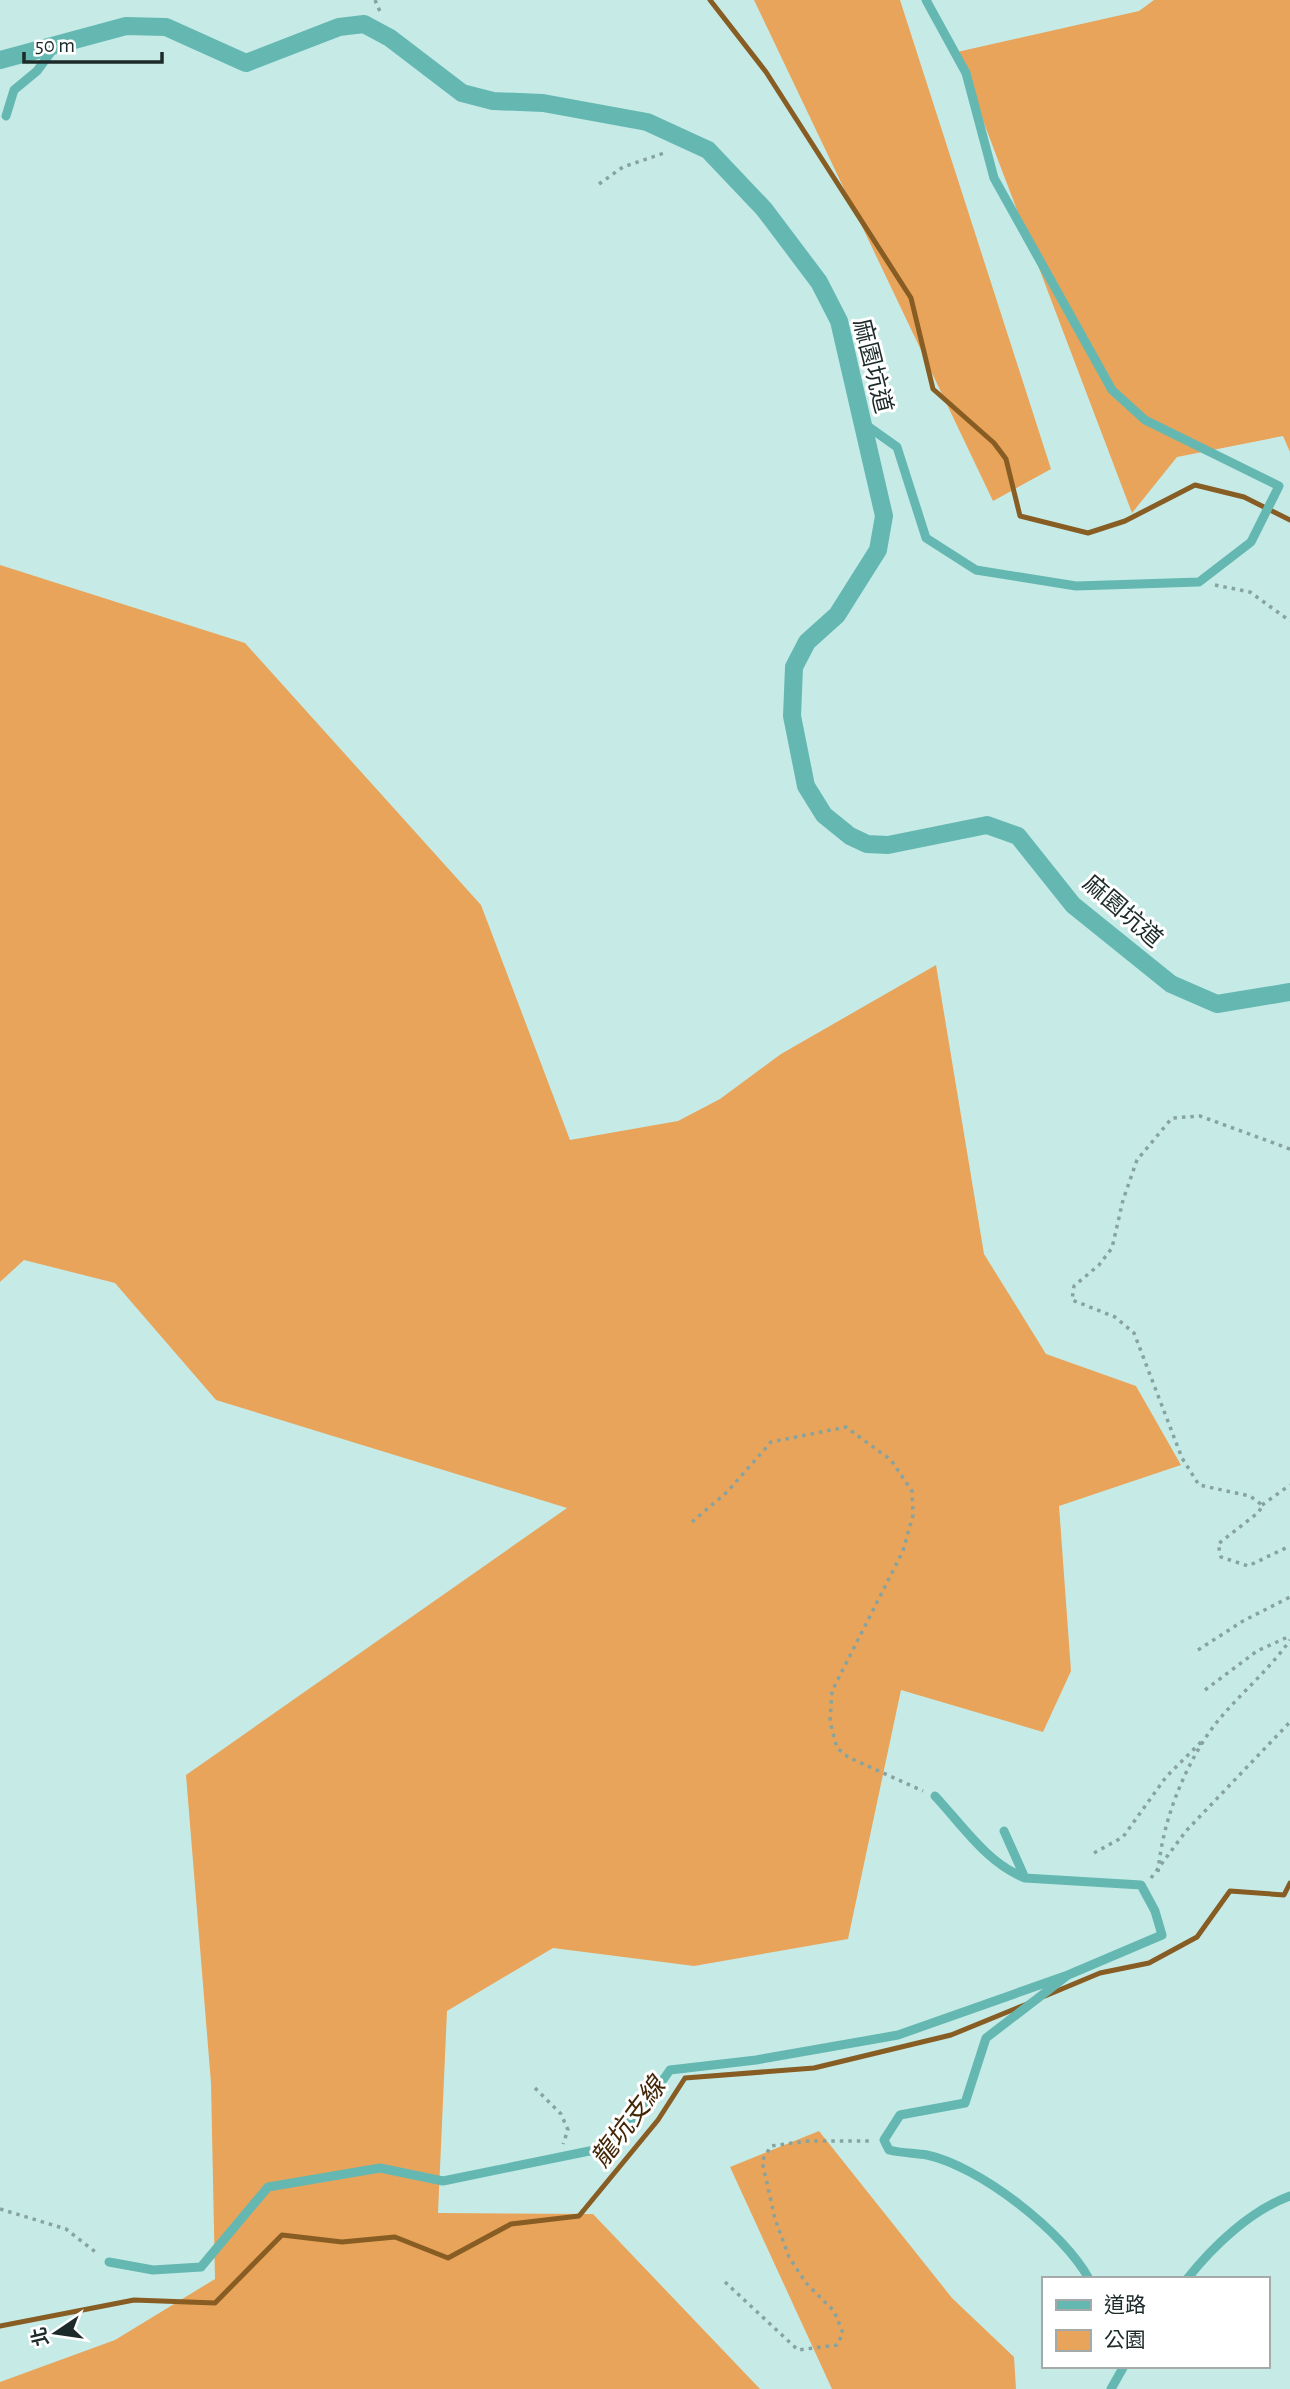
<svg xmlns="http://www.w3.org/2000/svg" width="1290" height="2389" viewBox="0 0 1290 2389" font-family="'Alegreya Sans','Noto Sans TC',sans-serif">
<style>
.green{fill:#e8a45a}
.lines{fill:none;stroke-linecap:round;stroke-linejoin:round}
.stream{stroke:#875d24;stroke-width:5}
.path{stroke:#87a3a0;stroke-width:3.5;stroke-dasharray:3.5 5;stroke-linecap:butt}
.service{stroke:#65b8b2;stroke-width:9}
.minor{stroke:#65b8b2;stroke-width:18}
.labels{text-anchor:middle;stroke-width:6;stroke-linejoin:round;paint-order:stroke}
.street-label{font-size:24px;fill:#1c2a29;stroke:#fff}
.water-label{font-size:26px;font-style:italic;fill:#422605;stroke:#fff}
</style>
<rect width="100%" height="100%" fill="#c6ebe7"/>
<path class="green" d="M754,0H900L1051,469L993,501Z
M1154,0H1290V452L1283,436L1177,457L1132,513L957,52L1139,11Z
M0,565L245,643L481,905L570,1140L678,1121L720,1099L781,1054L936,965L984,1254L1046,1354L1136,1386L1181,1465L1059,1506L1071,1671L1043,1732L901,1690L848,1939L694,1966L553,1948L447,2011L438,2213L593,2214L760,2389H0V2382L115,2340L215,2279L211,2083L186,1775L567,1508L216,1400L115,1283L24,1260L0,1282Z
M819,2131L952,2298L1014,2357L1016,2389H832L730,2167Z"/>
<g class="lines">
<path class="stream" d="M710,0L766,72L911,298L933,389L994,443L1006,459L1020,516L1088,533L1125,521L1195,485L1244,497L1290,520
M1045,1996L1100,1973L1149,1963L1197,1937L1230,1891L1284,1895L1290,1883
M0,2326L134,2300L215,2303L282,2235L342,2242L395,2237L448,2258L511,2224L579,2216L658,2120L685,2078L814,2068L951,2035L1027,2004"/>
<path class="path" d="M375,0L381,14
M599,184L623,167L667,152
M1215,585L1250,592L1290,621
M1290,1149L1200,1116L1172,1118L1137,1160L1123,1200L1112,1248L1099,1265L1074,1286L1072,1300L1115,1317L1134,1333L1182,1458L1199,1485L1250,1496L1262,1505L1259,1512L1218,1544L1221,1557L1248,1566L1290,1546
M1262,1505L1290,1485
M692,1522L727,1492L771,1442L846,1427L891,1460L912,1491L913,1515L903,1551L832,1691L830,1722L837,1748L848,1757L923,1791
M1198,1650L1243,1621L1290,1597
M1205,1690L1257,1651L1290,1636
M1094,1853L1123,1837L1166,1777L1203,1740
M1158,1872C1162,1826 1180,1777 1206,1737C1229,1702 1266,1675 1290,1640
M1151,1878L1186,1831L1290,1722
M535,2088L561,2114L568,2130L563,2144
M0,2209L66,2229L98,2254
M725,2282L798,2350L837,2345L843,2333L834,2311L806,2283L789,2257L775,2219L762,2161L771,2146L808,2141H871"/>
<path class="service" d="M6,116L14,90L37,71L54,48
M866,425L897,447L926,538L976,570L1076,586L1199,582L1251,542L1279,486L1145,420L1112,390L994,178L966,73L926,0
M935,1796C963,1826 987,1863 1025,1878
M1004,1831L1025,1878L1141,1885L1155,1911L1162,1935L1068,1975L986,2038L965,2103L900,2115L884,2140L889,2150C901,2153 914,2153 927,2155C979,2166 1064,2232 1089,2279
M109,2262L153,2270L201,2267L268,2187L380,2168L443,2181L604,2148L641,2111L670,2070L756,2060L898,2035L1068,1975
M1187,2279C1213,2246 1251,2210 1290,2196
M1111,2389L1124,2366"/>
<path class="minor" d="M0,60L126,26L166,27L246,63L339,27L364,24L390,38L462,93L493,101L543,103L647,122L708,150L764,209L819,282L839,321L884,516L878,550L837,615L807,642L794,667L792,716L806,786L824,815L850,836L867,844L888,845L987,825L1018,836L1073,905L1171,984L1217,1004L1290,992"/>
</g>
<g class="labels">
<g class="street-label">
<text transform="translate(873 366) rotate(76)" y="8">麻園坑道</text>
<text transform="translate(1123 911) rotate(41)" y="8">麻園坑道</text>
</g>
<g class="water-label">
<text transform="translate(628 2122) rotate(-53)" y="9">龍坑支線</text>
</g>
</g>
<rect x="1042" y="2277" width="228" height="91" fill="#ffffff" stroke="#a4aaa9" stroke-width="2"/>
<rect x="1056" y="2300" width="35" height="10" fill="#65b8b2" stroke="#a4aaa9" stroke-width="2"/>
<text x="1104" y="2312" font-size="21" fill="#1c2a29">道路</text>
<rect x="1056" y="2330" width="35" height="21" fill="#e8a45a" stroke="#a4aaa9" stroke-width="2"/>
<text x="1104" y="2347" font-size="21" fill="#1c2a29">公園</text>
<g transform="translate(56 2333) rotate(257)" stroke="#ffffff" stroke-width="5" paint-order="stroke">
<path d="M0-5L12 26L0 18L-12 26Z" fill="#1c2a29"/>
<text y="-10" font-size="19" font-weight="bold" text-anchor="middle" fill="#1c2a29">北</text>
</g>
<path d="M24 52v10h138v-10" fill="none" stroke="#1c2a29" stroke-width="3.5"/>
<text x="35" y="52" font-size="21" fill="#1c2a29" stroke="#ffffff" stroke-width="5" paint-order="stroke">50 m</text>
</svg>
